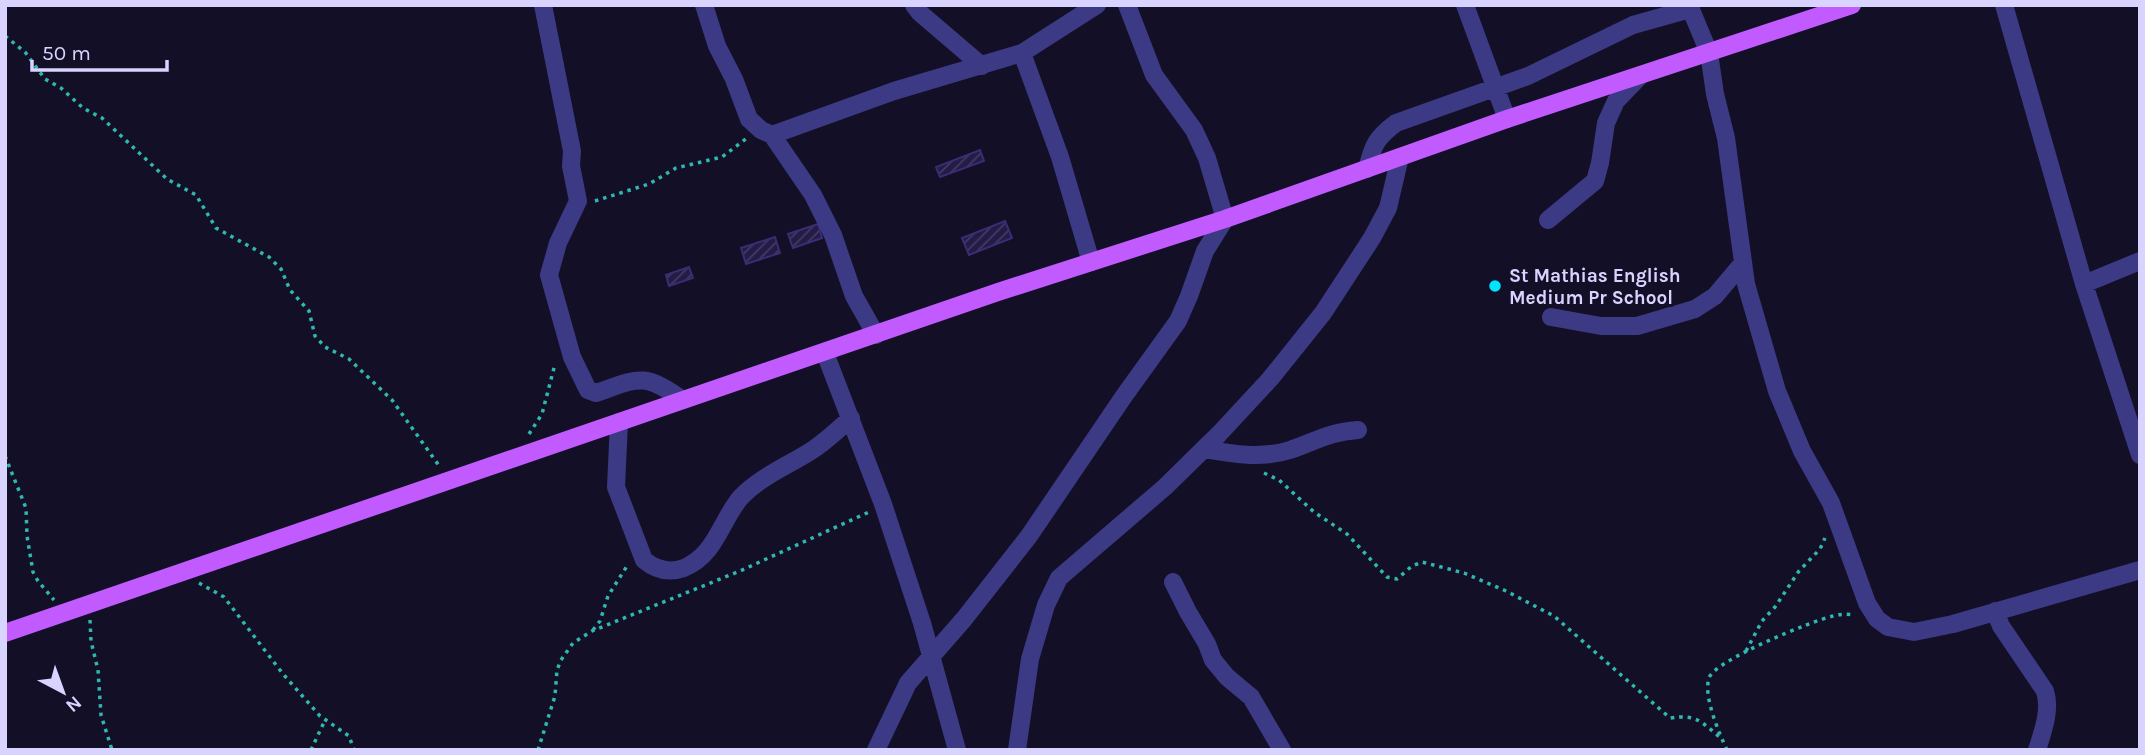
<svg xmlns="http://www.w3.org/2000/svg" width="2145" height="755" viewBox="0 0 2145 755" font-family="Karla,sans-serif">
<style>
.building{fill:url(#building-hatch);stroke:#3b2d73;stroke-width:2}
.lines{fill:none;stroke-linecap:round;stroke-linejoin:round}
.path{stroke:#2fb8b0;stroke-width:3.5;stroke-dasharray:3.5 5;stroke-linecap:butt}
.minor{stroke:#3d3a85;stroke-width:18}
.major{stroke:#c25bff;stroke-width:18}
.poi-dot{fill:#00e5ff;stroke:#130f26;stroke-width:2.5}
.labels{text-anchor:middle;stroke-width:6;stroke-linejoin:round;paint-order:stroke}
.poi-label{font-size:19px;font-weight:bold;fill:#d9d4ff;stroke:#130f26;text-anchor:start}
</style>
<defs>
<pattern id="building-hatch" width="6" height="6" patternUnits="userSpaceOnUse" patternTransform="scale(1.75)"><rect width="6" height="6" fill="#241b47"/><path d="M-1 1l2-2M0 6l6-6M5 7l2-2" fill="none" stroke="#433b63"/></pattern>
</defs>
<rect width="100%" height="100%" fill="#130f26"/>
<path class="building" d="M980,150L984,161L940,177L936,167Z
M1005,221L1012,238L969,255L962,238Z
M818,224L822,238L793,248L788,234Z
M775,237L780,253L746,264L741,248Z
M689,267L693,278L669,286L666,275Z"/>
<g class="lines">
<path class="path" d="M5,36L25,52L45,79L61,88L83,108L102,118L167,179L196,195L216,228L269,257L281,269L290,290L309,311L315,336L325,347L349,359L392,400L440,467
M595,201L649,184L676,168L722,157L747,138
M529,434L542,414L555,364
M5,456L26,508L27,536L33,572L38,581L54,600
M1264,473L1279,480L1314,512L1347,534L1387,577L1397,579L1412,566L1422,562L1464,573L1506,591L1554,616L1670,718C1698,714 1701,722 1722,739
M199,583L224,597L283,674L320,716L349,736L354,750
M90,620L91,641L98,670L101,715L112,750
M593,630L600,621L608,596L627,566
M1746,651L1762,621L1775,607L1799,571L1820,549L1825,538
M311,750L325,720
M538,750L555,696L557,670L561,660L573,643L592,631L740,571L869,512
M1727,750C1719,733 1703,696 1709,678C1715,660 1812,621 1833,616C1840,614 1847,614 1854,615"/>
<path class="minor" d="M543,5L572,151L571,166L578,201L558,243L549,275L572,357L588,390L596,393C639,378 643,372 683,400
M704,5L717,46L734,79L749,119L761,130L772,135L894,91L1022,53L1097,5
M914,5L920,13L982,66
M1465,5L1507,119
M1689,5L1709,53L1715,94L1726,138L1746,284L1777,391L1802,451L1831,503L1867,603L1877,619L1888,627L1914,632L1953,624L2140,570
M2004,5L2084,284L2140,455
M1022,53L1060,157L1091,262
M772,135L813,195L833,235L854,296L876,335
M1367,169C1373,145 1376,138 1396,123L1528,76L1633,25L1690,9
M1548,220L1595,181L1600,163L1606,123L1616,101L1641,75
M2084,284L2140,261
M1551,317L1601,326H1637L1695,309L1715,296L1742,264
M825,353L883,504L922,623L957,750
M619,422L616,487L644,560C656,570 670,573 684,568C716,555 721,520 741,497C761,476 790,465 814,449C827,440 839,429 851,418
M1204,449C1232,454 1262,459 1290,450C1317,441 1328,432 1358,430
M1173,582L1188,612L1207,644L1213,660L1227,677L1251,697L1282,750
M1995,611L2001,626L2045,691C2051,710 2043,731 2037,750
M876,750L908,683L964,619L1029,536L1124,396L1178,321L1189,296L1205,251L1225,219L1207,158L1194,130L1154,75L1127,5
M1017,750L1030,659L1046,605L1059,578L1165,487L1219,434L1270,379L1323,313L1372,238L1388,208L1400,157"/>
<path class="major" d="M5,633L998,292L1225,219L1507,119L1852,5"/>
</g>
<circle class="poi-dot" cx="1495" cy="286" r="7"/>
<g class="labels">
<g class="poi-label">
<text x="1509" y="282">St Mathias English<tspan x="1509" dy="22">Medium Pr School</tspan></text>
</g>
</g>
<rect width="2145" height="755" fill="none" stroke="#d9d4ff" stroke-width="14"/>
<g transform="translate(63 692) rotate(139)" stroke="#130f26" stroke-width="5" paint-order="stroke">
<path d="M0-5L12 26L0 18L-12 26Z" fill="#d9d4ff"/>
<text y="-10" font-size="19" font-weight="bold" text-anchor="middle" fill="#d9d4ff">N</text>
</g>
<path d="M32 60v10h135v-10" fill="none" stroke="#d9d4ff" stroke-width="3.5"/>
<text x="42" y="60" font-size="21" fill="#d9d4ff" stroke="#130f26" stroke-width="5" paint-order="stroke">50 m</text>
</svg>
